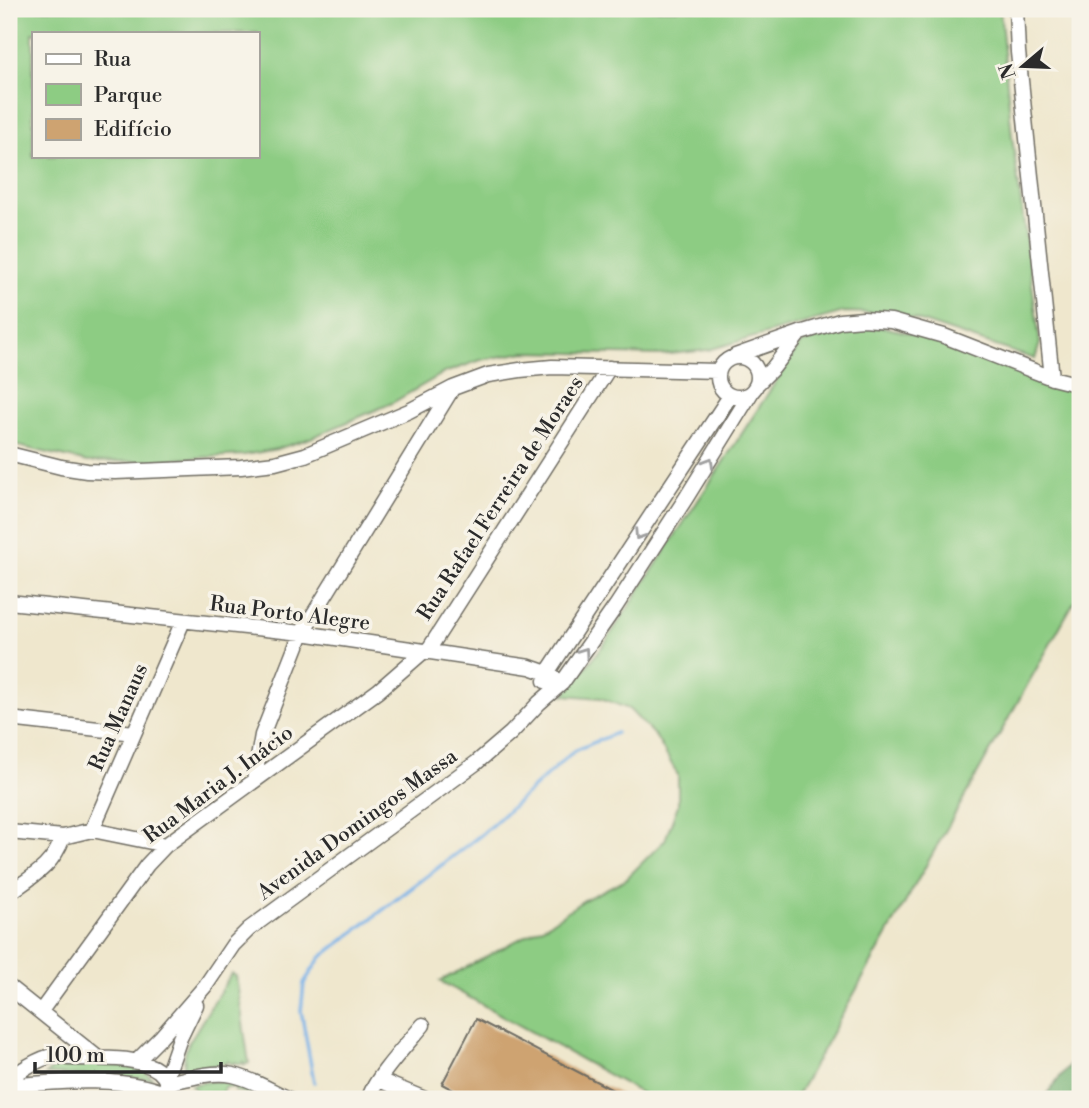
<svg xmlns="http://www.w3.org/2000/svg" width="1089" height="1108" viewBox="0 0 1089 1108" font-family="'Libre Bodoni',serif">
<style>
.green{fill:#8dcc83;stroke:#5c7c57;stroke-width:2;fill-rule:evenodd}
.forest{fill:#72b071;stroke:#4e6e4e;stroke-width:2}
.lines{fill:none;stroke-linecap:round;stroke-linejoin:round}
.stream{stroke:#76b0e7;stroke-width:3.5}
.building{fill:#cea371}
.minor-casing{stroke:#706d64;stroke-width:17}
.minor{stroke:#fff;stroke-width:14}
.oneway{stroke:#a0a0a0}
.labels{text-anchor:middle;stroke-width:7;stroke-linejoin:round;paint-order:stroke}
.street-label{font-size:21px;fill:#2b2b2b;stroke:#f7f3e8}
</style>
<rect width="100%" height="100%" fill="#f7f3e8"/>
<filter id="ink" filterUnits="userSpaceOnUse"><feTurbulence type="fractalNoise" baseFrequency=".0143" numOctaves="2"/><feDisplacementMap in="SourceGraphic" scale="14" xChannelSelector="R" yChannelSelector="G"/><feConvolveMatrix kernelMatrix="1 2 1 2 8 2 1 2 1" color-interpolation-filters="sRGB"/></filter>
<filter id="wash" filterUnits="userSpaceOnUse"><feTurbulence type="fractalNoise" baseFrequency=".00686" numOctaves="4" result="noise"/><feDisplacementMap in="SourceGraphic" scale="28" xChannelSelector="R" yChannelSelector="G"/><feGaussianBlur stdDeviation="1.57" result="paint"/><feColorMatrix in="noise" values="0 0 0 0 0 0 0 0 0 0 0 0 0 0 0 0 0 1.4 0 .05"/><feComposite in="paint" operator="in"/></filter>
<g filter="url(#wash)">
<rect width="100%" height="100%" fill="#efe7cd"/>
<path class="green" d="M9,9H1000L1012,137L1040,343L1035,359L914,319L877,313L844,312L708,350L661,355L525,352L481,360L444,373L392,403L308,439L277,449L244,455L140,461L88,462L9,444ZM33,33H257V156H33Z
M883,327L929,338L1052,385L1080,393V591L795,1099H652L440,981L550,923L584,900L626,879L665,840L678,805V775L656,737L629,709L601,698L564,695L605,643L801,343L847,330Z
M231,974L236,976L249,1063L244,1065L243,1062L239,1065L236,1062L232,1064L228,1061L225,1064L222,1062L217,1065L187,1070L184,1068L185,1053L188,1044Z
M75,1064C98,1065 137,1060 153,1079L46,1074C55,1066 63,1065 75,1064Z
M212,1081C241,1082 250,1087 277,1099H258L255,1095L235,1091V1088L224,1087L222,1099C210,1098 199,1096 191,1085Z"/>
<path class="forest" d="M1080,1051V1099H1043Z"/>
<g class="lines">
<path class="stream" d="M314,1082L301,1011L304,983L320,958L482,834L574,751L616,733"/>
</g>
<g id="blocks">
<path class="building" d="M476,1019L630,1099H470L442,1084Z"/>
</g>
</g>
<g filter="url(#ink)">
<use href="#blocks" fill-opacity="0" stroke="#706d64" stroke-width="2"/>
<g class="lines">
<g class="minor-casing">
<path id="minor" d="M1016,9L1018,52L1052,378
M735,356L800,333L840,321L863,319L891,321L944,336L1052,378L1080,385
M718 377a20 20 0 1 1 40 0a20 20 0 1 1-40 0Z
M758,383L773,368L799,334
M9,454L61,467L87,471L115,472L241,467L275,463L305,455L409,411L453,388L488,375L520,370L552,367L718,371
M9,602L302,633L424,651L530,667L547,673L562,683
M427,652L609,368
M545,681L547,673L730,396
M9,719L134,733
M254,781L262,735L302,633L452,389
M92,830L183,621
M9,832L63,837L92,830L166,845
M9,893C33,876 53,866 63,837
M9,987L98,1058
M41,1011L147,865L166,845L378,691L424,651
M136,1062L161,1037L206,985L233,945L249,929L476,763L511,733L539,703L562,683L616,606L686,498L751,393
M19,1072C28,1066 37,1060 48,1057C55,1055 62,1057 69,1058C95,1059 138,1055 159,1071C167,1078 168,1085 170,1095
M166,1078L180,1038L196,1005
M379,1080L425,1099
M168,1083C189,1078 212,1071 233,1075C253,1079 271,1091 289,1099
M9,1086C59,1081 132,1074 177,1099
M369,1099C372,1081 410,1041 423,1025"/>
</g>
<use href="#minor" class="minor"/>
</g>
<defs><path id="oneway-chevron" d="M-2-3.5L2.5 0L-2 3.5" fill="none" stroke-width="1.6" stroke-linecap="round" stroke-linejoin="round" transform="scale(1.75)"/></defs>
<g class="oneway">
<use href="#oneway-chevron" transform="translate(709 462) rotate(-59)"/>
<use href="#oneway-chevron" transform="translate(639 535) rotate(123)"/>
<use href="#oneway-chevron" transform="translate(584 652) rotate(-55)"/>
</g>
</g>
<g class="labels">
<g class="street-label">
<text transform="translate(500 498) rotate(-57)" y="7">Rua Rafael Ferreira de Moraes</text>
<text transform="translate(290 613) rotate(7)" y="7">Rua Porto Alegre</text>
<text transform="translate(118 717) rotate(-66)" y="7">Rua Manaus</text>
<text transform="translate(218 784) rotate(-37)" y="7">Rua Maria J. Inácio</text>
<text transform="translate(357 824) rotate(-36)" y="7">Avenida Domingos Massa</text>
</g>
</g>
<rect width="1089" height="1108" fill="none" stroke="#f7f3e8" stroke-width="35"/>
<rect x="32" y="32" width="228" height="126" fill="#f7f3e8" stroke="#a5a39c" stroke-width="2"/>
<rect x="46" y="54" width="35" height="10" fill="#ffffff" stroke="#a5a39c" stroke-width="2"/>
<text x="94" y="66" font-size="21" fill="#2b2b2b">Rua</text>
<rect x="46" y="84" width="35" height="21" fill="#8dcc83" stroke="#a5a39c" stroke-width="2"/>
<text x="94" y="102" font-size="21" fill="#2b2b2b">Parque</text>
<rect x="46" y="119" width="35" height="21" fill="#cea371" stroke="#a5a39c" stroke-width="2"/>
<text x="94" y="136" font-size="21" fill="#2b2b2b">Edifício</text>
<g transform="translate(1023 66) rotate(251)" stroke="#f7f3e8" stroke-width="5" paint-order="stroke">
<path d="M0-5L12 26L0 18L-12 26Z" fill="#2b2b2b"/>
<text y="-10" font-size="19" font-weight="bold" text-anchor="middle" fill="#2b2b2b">N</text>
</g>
<path d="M35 1062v10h186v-10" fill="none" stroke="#2b2b2b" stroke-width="3.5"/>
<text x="46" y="1062" font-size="21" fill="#2b2b2b" stroke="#f7f3e8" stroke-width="5" paint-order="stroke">100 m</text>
</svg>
